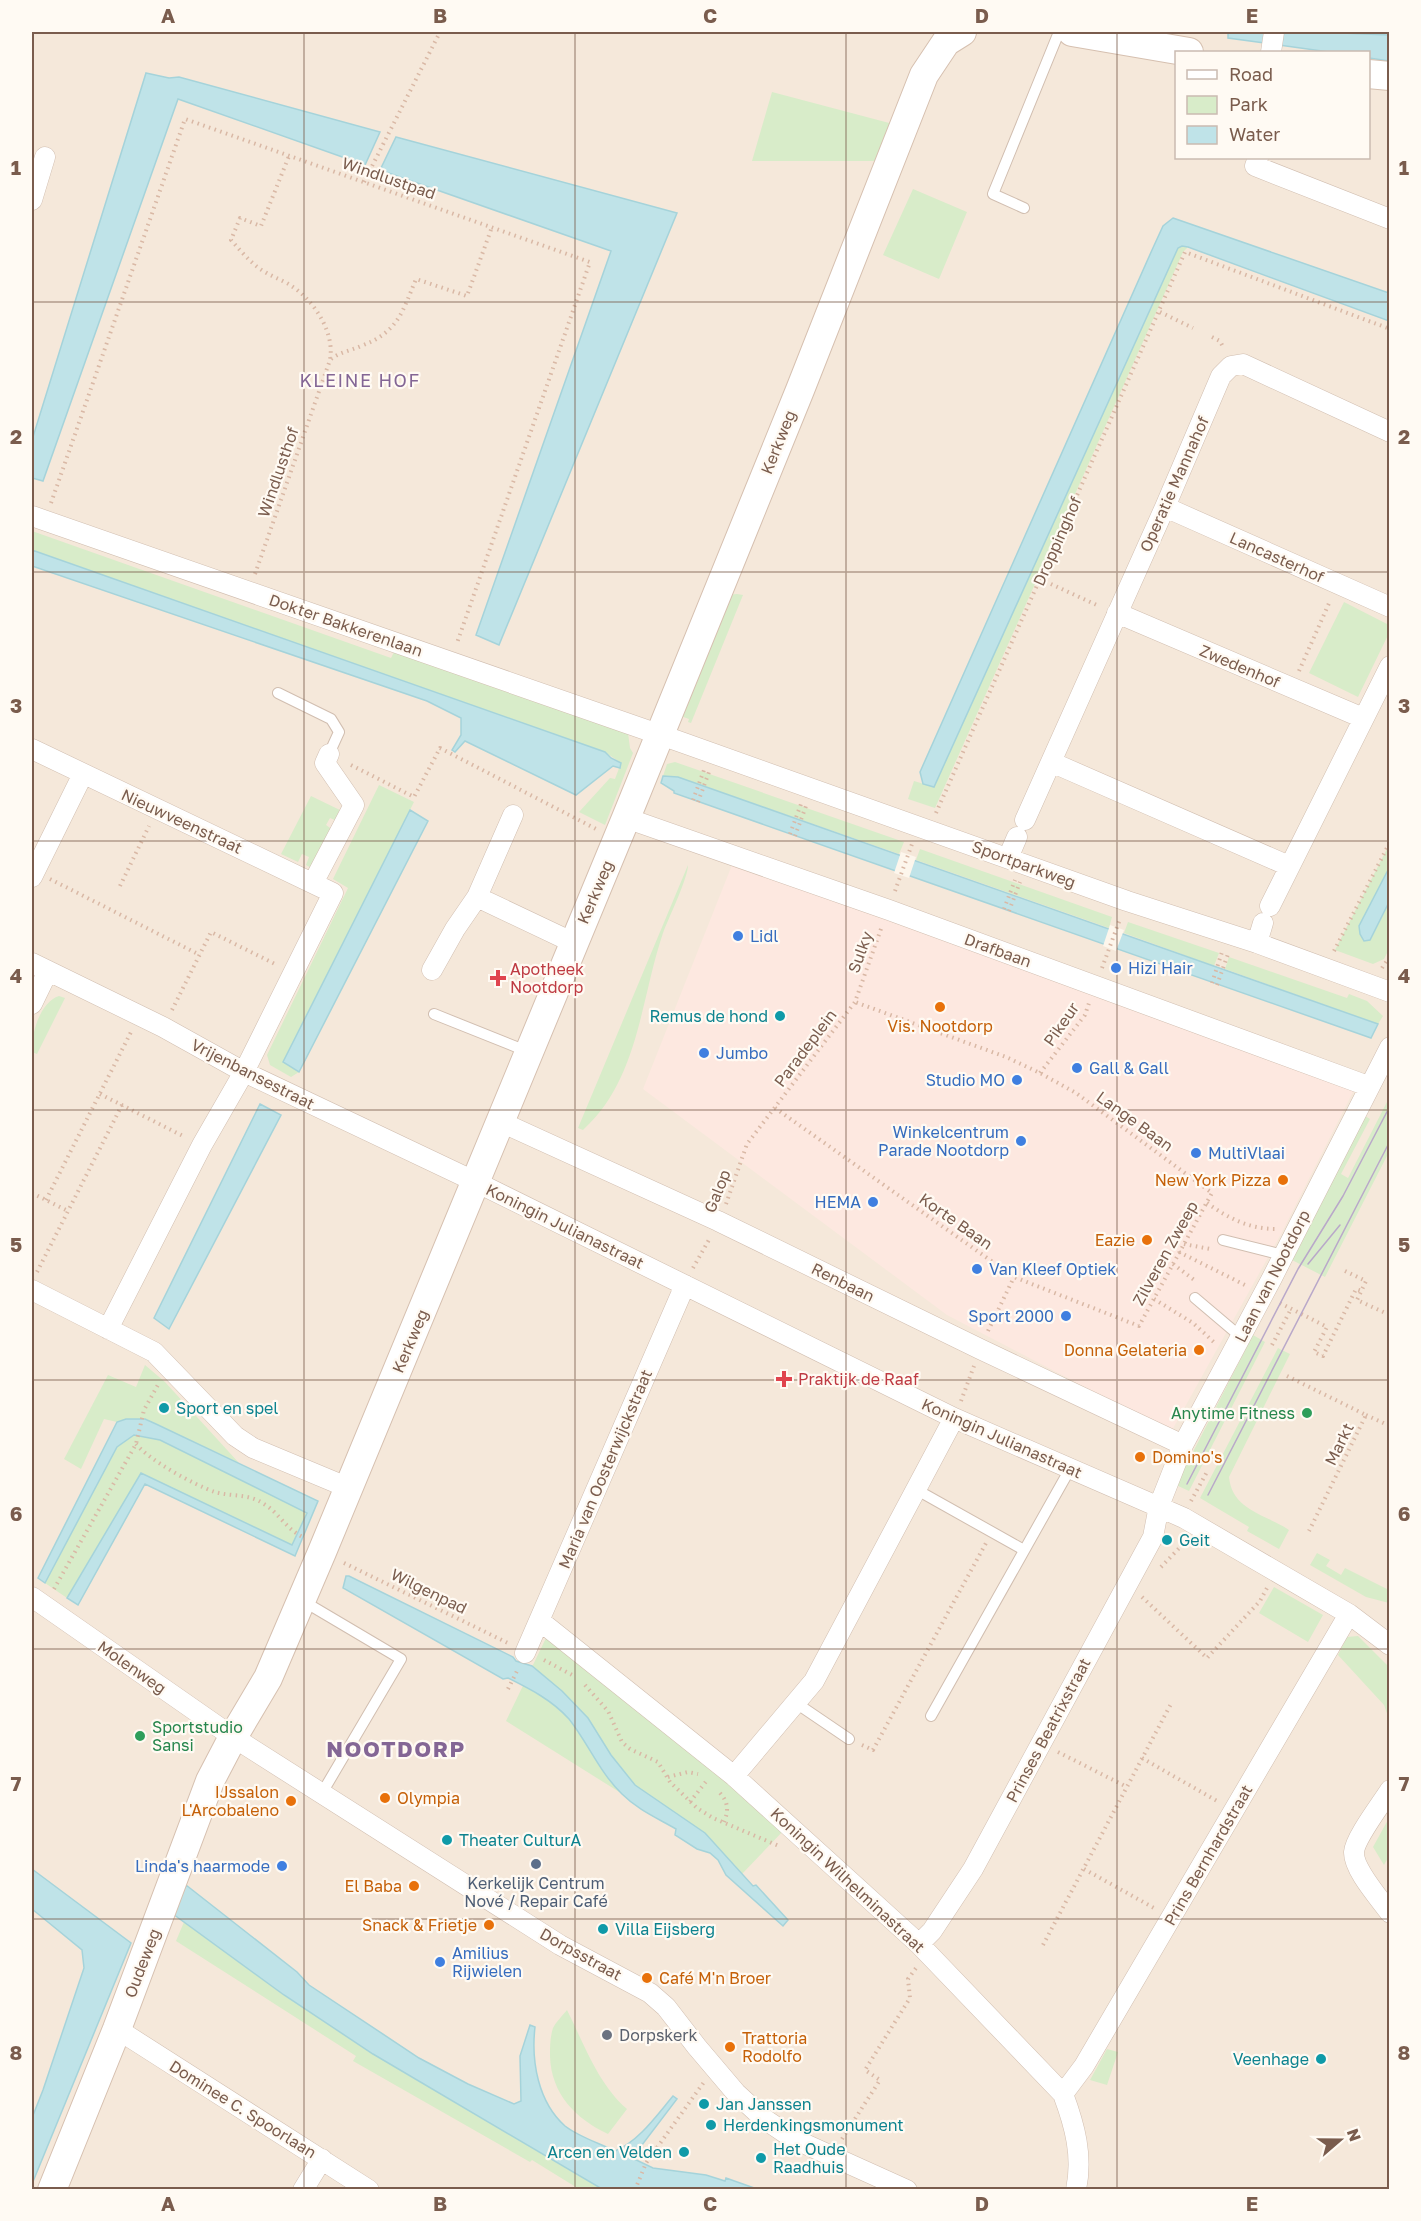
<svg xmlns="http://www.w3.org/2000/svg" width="1421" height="2221" viewBox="0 0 1421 2221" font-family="'Golos Text',sans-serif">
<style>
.residential{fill:#f5e8da;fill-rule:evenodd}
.commercial{fill:#fde8e0}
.green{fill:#d8ecc9}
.water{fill:#bfe3e8;stroke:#a5d3da;stroke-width:1.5}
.pier{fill:#fdf6ec}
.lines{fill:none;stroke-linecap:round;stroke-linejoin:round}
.lane-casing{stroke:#d1beb0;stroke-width:12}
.street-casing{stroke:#d1beb0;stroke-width:21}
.secondary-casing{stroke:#d6c0b0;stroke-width:30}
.path{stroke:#d9b8a5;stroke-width:4;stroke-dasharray:1.5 4.5;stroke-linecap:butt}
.lane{stroke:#fff;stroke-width:10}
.street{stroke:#fff;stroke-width:20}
.secondary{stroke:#fff;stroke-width:28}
.tram{stroke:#b9a8c9;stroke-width:1.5}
.grid{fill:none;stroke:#7a5c4d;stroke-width:1.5;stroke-opacity:0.55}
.shop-dot{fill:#3f7fe0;stroke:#fffaf3;stroke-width:2}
.health-dot{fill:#e0444e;stroke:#fffaf3;stroke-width:2}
.food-dot{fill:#e8710a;stroke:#fffaf3;stroke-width:2}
.culture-dot{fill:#0f9aa8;stroke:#fffaf3;stroke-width:2}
.leisure-dot{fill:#2e9e5b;stroke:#fffaf3;stroke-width:2}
.service-dot{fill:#5c6f8a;stroke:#fffaf3;stroke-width:2}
.worship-dot{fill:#6b7280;stroke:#fffaf3;stroke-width:2}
.labels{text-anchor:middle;stroke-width:4.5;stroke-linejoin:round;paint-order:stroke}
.street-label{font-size:16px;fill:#7a5c4d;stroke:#fffaf3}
.shop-label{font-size:16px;fill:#366cbe;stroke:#fffaf3;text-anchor:start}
.health-label{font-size:16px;fill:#be3a42;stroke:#fffaf3;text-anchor:start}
.culture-label{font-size:16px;fill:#0d838f;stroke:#fffaf3;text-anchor:start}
.food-label{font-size:16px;fill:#c56008;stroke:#fffaf3;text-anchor:end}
.leisure-label{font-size:16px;fill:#27864d;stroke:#fffaf3;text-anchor:end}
.service-label{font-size:16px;fill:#4e5e75;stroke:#fffaf3}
.worship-label{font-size:16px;fill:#5b616d;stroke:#fffaf3;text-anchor:start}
.neighbourhood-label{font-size:18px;letter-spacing:1.5px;fill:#846695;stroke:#fffaf3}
.district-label{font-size:22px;font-weight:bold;letter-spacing:1.5px;fill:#846695;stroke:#fffaf3}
.neatline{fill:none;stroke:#7a5c4d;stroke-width:2}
.grid-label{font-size:20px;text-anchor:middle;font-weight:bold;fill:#7a5c4d}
</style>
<rect width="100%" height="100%" fill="#fdf6ec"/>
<path class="residential" d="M32,32H1389V2189H32ZM1176,52H1368V158H1176Z"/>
<path class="commercial" d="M734,860L1355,1088L1281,1234L1171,1432L947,1315L643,1089Z"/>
<path class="green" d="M772,92L893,124L876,161H752Z
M913,189L967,212L939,279L883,255Z
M1182,246L1188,247L1183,252L935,808L908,799L914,781L934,787L1150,307L1178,248Z
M32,531L391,658L394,652L628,733L630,748L633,753L605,825L579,812L610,778L615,779L621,763L605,752L32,550Z
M737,594L743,595L691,723L688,722L689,719L678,715L727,595Z
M1344,602L1389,625V633L1358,697L1309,673Z
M675,762L904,842L899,854L678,777L663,776L667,764Z
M379,785L414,802L283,1062L299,1072L291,1077L270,1065L267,1055L348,888L333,879Z
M311,796L342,811L337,821L330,818L326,825L333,830L315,870L306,865L309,857L302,854L298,862L281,854Z
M1389,845V868L1359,927L1370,940L1389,902V949L1384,959L1373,964L1335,950Z
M920,849L1112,917L1109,928L916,860Z
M688,865C688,878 669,917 663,933C640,1001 639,1079 583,1130L578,1128Z
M1128,922L1219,953L1214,966L1124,933Z
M1229,957L1347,998L1349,994L1367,1001L1383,1016L1378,1024L1225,969Z
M59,996L65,998L37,1054L32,1052C31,1034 40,1002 59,996Z
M1389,1098V1152L1325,1277L1292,1260L1365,1116L1370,1119L1341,1174L1348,1178Z
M1253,1335L1265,1342L1189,1491L1176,1485Z
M1278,1348L1290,1354L1229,1477C1232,1510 1265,1514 1289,1530L1279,1549L1247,1531L1249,1527L1200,1498Z
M145,1365L165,1382L239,1463L145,1419H127L117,1422L104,1419L81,1469L64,1459L108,1375L136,1387Z
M134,1435L160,1440L307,1512L293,1546L141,1473L67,1598L45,1583L117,1447Z
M1317,1553L1330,1560L1326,1566L1341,1575L1345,1568L1387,1589L1389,1586V1603L1366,1597L1310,1565Z
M1274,1587L1323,1615L1308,1642L1259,1613Z
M1358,1636L1389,1667V1719L1384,1705L1338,1655L1347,1637Z
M546,1638L785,1829L742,1874L734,1864L506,1721Z
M1389,1818V1856L1384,1865L1373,1847Z
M184,1922L284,1995L373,2054L602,2189H579L532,2160L530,2162L353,2061L356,2056L176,1941Z
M567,2010C584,2044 598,2084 627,2109L608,2134C576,2119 551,2094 550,2056C550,2047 550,2037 553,2028C556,2022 563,2015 567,2010Z
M1107,2049L1118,2052L1107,2085L1090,2080Z"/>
<path class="water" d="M1228,32H1317L1389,35V61L1369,58L1368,52H1329L1228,38Z
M146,73L169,78L179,77L380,132L365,165L178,99L43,481L32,478V440Z
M396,137L677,213L499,645L476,635L611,251L380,170Z
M1173,218L1389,293V321L1188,247L1182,246L1178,248L934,787L923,784L920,772L1152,250L1163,226Z
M32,550L605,752L611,758L621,763L620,768L613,766L576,795L465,741L455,752L452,750L461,735V718L427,701L32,566Z
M663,776L678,777L1378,1024L1371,1038L674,793V791L661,783Z
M410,810L428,821L299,1072L283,1062Z
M1389,868V902L1370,940L1364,941L1360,934L1359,926Z
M260,1104L281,1115L169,1329L154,1318Z
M126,1419H145L156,1424L318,1501L295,1556L145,1484L78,1605L67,1598L141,1473L292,1545L307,1513L160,1440L134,1435L117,1447L45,1583L38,1578L117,1422Z
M346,1576H349L513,1657L516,1661L532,1666L562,1691L588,1718L611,1755L635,1785L705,1833L753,1886L756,1885L788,1920L783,1926L726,1875L718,1860L710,1853L697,1849L675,1835L676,1829C657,1818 638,1810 622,1794C600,1773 588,1743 569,1719C552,1700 530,1689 508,1678L503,1679L343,1588Z
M32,1869L131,1943L32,2184V2118L43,2090L84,1968L82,1950L32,1909Z
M186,1885L297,1972L309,1985L419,2058L468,2084L514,2104L521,2101L520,2056L530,2025L535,2027C531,2061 538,2102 565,2126C579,2137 599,2143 615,2151C639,2141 657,2115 673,2096L677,2099L632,2158L653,2168L706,2175L725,2181L726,2178L757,2189H602L373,2054L284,1995L173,1914Z"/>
<path class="pier" d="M901,852L916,857L909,878L894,873Z
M1110,925L1124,930L1116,951L1103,946Z"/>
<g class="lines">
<g class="lane-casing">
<path id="lane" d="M1024,208L993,194L1059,32
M278,693L331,719L339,732L329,754
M434,1014L529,1052
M1223,1240L1283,1255
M1195,1298L1241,1337
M917,1490L1024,1550
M303,1601L401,1659L322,1793
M796,1703L849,1739
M931,1716L1070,1469"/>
</g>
<g class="street-casing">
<path id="street" d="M1271,52L1274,32
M1258,158L1255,166L1390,219
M32,200L45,157
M1165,507L1390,607
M32,516L678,741L1127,901L1257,943L1390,992
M1117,613L1363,718
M32,749L333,893L244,1072L202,1145L108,1329
M1051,762L1289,866
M626,818L889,910L1368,1086
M1025,820L1165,507L1221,376L1231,366L1243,364L1390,432
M1008,858L1017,837
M32,877L83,774
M313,883L354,805L325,763L329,754
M477,897L574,943
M1270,906L1390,666
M1257,943L1263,923
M32,963L163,1027L244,1072L476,1182L954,1418L1184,1518L1349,1614L1390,1645
M432,970L455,929L477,897L513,815
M32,1004L48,971
M501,1122L718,1221L980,1349L1183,1445
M32,1290L154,1352L235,1436L253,1448L349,1488
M32,1597L233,1737L560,1945L650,1993L666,2007L697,2047L736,2093L763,2118L794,2139L907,2190
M540,1621L734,1776L919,1944L1063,2094C1075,2126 1083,2156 1076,2190
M525,1653L685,1285
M734,1776L814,1681L954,1418
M1390,1790C1382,1803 1355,1838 1354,1852C1353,1869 1380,1899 1390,1913
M919,1944L932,1931L973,1869L1153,1537L1159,1506L1183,1445L1272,1278L1390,1047
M117,2029L369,2190
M1063,2094L1084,2066L1349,1614
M303,2190L322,2159"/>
</g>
<g class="secondary-casing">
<path id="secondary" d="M1072,32L1189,52
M1368,74L1390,76
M52,2190L117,2029L210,1781L233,1737L268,1678L322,1552L626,818L800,390L924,75L946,42L962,32"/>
</g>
<path class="path" d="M364,182L440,32
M1160,312L1193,328
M1212,337L1220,341L1224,349
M331,359C340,352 350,351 361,346C398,332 402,313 416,279L467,296L492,227
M51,503L185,119L590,262L457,643
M255,574L330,360C335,332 314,300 290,285C282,280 273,277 265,272C251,264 241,251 231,240L240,218L261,226L289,156
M1040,579L1099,606
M1299,671L1330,601
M351,765L414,797L440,748L596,829
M693,800L704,770
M698,802L709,772
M936,813L1185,252L1390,329
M790,834L801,804
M795,836L806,806
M50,879L200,955
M120,886L149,826
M895,891L912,844
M1004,909L1015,880
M1009,911L1020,882
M1334,951L1390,842
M1102,968L1120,919
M1382,968L1390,956
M1212,983L1222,952
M1217,985L1228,954
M172,1010L211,932L277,965
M1040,1073L1085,1015L1089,1003
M100,1094L185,1137
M775,1108L1014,1277L1139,1326L1212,1193L1076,1093L1040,1073L1006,1057L855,1002
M32,1193L68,1211
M46,1200L131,1032
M1207,1203C1228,1218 1249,1229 1276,1229
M726,1204L747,1144L855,1002L882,926
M1184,1244L1210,1249
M1179,1252L1247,1286
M1173,1264L1197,1282
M693,1268L710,1238
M1345,1271L1366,1281L1357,1300L1390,1315
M37,1272L122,1105
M1154,1299L1193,1323L1216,1344
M1280,1303L1327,1327L1314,1352L1323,1356L1356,1289L1362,1291
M988,1331L1014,1277
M1272,1345L1291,1309
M1287,1376L1366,1415L1309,1531
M961,1401L974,1366
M1366,1415L1390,1426
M136,1444C149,1460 194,1485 215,1492C232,1497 248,1493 264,1504C279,1513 286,1529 303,1537
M1191,1501L1208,1470
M344,1563L510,1644
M1161,1567L1187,1540
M54,1589L136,1444L144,1410L159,1383
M1142,1597L1207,1658L1260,1601L1267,1588
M544,1660L574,1676
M585,1685L608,1711L622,1742L630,1749L658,1762L670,1782L697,1808L713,1818L779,1846
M508,1689L517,1671
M862,1745L873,1750L986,1543
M1058,1752L1127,1787
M1142,1758L1217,1801
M668,1777L688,1772L698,1774
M720,1793C728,1802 729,1810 724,1822
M690,1802L708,1779
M1084,1869L1154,1908
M1043,1945L1172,1702
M842,2139L880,2080L865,2070L910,1998L908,1979L916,1968
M635,2190L646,2163L704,2082"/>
<use href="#lane" class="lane"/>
<use href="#street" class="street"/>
<use href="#secondary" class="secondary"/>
<path class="tram" d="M1308,1264L1340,1225
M1187,1484L1298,1269L1343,1196L1390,1106
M1208,1495L1390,1141"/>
</g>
<path class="grid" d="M304,32V2190M575,32V2190M846,32V2190M1117,32V2190M32,302H1390M32,572H1390M32,841H1390M32,1110H1390M32,1380H1390M32,1649H1390M32,1919H1390"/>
<g class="shop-dot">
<circle cx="738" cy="936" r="6"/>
<circle cx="1116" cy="968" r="6"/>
<circle cx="704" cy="1053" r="6"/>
<circle cx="1077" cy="1068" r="6"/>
<circle cx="1017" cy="1080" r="6"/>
<circle cx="1021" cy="1141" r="6"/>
<circle cx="1196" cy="1153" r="6"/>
<circle cx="873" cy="1202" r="6"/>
<circle cx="977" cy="1269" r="6"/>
<circle cx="1066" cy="1316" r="6"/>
<circle cx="282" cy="1866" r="6"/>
<circle cx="440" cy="1962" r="6"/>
</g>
<g class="health-dot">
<path d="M495 969h6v6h6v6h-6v6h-6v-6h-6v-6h6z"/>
<path d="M781 1370h6v6h6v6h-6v6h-6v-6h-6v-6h6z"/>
</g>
<g class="food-dot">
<circle cx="940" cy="1007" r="6"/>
<circle cx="1283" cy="1180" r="6"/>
<circle cx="1147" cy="1240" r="6"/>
<circle cx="1199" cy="1350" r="6"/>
<circle cx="1140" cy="1457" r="6"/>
<circle cx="385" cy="1798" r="6"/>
<circle cx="291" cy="1801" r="6"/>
<circle cx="414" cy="1886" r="6"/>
<circle cx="489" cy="1925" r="6"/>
<circle cx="647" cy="1978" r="6"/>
<circle cx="730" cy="2047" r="6"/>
</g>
<g class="culture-dot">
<circle cx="780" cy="1016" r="6"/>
<circle cx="164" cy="1408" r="6"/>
<circle cx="1167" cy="1540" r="6"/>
<circle cx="447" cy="1840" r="6"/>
<circle cx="603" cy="1929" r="6"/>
<circle cx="1321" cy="2059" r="6"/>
<circle cx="704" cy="2104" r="6"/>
<circle cx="711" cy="2125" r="6"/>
<circle cx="684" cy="2152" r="6"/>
<circle cx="761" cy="2158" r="6"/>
</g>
<g class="leisure-dot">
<circle cx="1307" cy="1413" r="6"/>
<circle cx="140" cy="1736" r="6"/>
</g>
<circle class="service-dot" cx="536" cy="1864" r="6"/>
<circle class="worship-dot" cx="607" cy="2035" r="6"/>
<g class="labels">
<g class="street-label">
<text transform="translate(389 178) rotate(19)" y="6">Windlustpad</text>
<text transform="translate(778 442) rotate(-68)" y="6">Kerkweg</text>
<text transform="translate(278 472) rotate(-71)" y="6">Windlusthof</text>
<text transform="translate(1174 484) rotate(-66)" y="6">Operatie Mannahof</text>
<text transform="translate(1057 541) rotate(-66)" y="6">Droppinghof</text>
<text transform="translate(1277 557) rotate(24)" y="6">Lancasterhof</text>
<text transform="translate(346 625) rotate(19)" y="6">Dokter Bakkerenlaan</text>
<text transform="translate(1240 666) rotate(23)" y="6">Zwedenhof</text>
<text transform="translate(182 821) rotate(25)" y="6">Nieuwveenstraat</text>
<text transform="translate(1024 864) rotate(20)" y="6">Sportparkweg</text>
<text transform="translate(595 892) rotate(-67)" y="6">Kerkweg</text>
<text transform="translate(998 950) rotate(20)" y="6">Drafbaan</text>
<text transform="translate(860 952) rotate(-70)" y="6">Sulky</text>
<text transform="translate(1061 1024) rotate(-55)" y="6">Pikeur</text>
<text transform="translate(805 1048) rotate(-53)" y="6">Paradeplein</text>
<text transform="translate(253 1074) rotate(27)" y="6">Vrijenbansestraat</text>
<text transform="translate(1135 1121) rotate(36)" y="6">Lange Baan</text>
<text transform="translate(717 1191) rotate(-68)" y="6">Galop</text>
<text transform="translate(956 1221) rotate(35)" y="6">Korte Baan</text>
<text transform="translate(565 1226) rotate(26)" y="6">Koningin Julianastraat</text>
<text transform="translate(1165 1253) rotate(-61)" y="6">Zilveren Zweep</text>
<text transform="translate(1272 1276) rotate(-63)" y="6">Laan van Nootdorp</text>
<text transform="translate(843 1282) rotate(26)" y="6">Renbaan</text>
<text transform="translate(410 1341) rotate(-67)" y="6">Kerkweg</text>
<text transform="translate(1002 1438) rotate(24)" y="6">Koningin Julianastraat</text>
<text transform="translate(1339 1444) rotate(-64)" y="6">Markt</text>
<text transform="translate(605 1469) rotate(-67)" y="6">Maria van Oosterwijckstraat</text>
<text transform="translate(429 1591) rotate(26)" y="6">Wilgenpad</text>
<text transform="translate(132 1667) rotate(35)" y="6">Molenweg</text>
<text transform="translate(1048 1730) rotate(-62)" y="6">Prinses Beatrixstraat</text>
<text transform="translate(1208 1855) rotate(-60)" y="6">Prins Bernhardstraat</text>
<text transform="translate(848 1880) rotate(43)" y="6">Koningin Wilhelminastraat</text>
<text transform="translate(581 1954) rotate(29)" y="6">Dorpsstraat</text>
<text transform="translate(142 1963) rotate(-69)" y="6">Oudeweg</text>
<text transform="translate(243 2109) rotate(32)" y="6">Dominee C. Spoorlaan</text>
</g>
<g class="shop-label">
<text x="750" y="942">Lidl</text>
<text x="1128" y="974">Hizi Hair</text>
<text x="716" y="1059">Jumbo</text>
<text x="1089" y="1074">Gall &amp; Gall</text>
<text x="1005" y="1086" text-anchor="end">Studio MO</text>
<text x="1009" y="1138" text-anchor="end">Winkelcentrum<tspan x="1009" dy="18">Parade Nootdorp</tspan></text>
<text x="1208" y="1159">MultiVlaai</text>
<text x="861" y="1208" text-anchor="end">HEMA</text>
<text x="989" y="1275">Van Kleef Optiek</text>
<text x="1054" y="1322" text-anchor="end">Sport 2000</text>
<text x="270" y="1872" text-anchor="end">Linda's haarmode</text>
<text x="452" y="1959">Amilius<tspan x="452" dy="18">Rijwielen</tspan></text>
</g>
<g class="health-label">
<text x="510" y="975">Apotheek<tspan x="510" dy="18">Nootdorp</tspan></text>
<text x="798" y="1385">Praktijk de Raaf</text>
</g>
<g class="culture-label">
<text x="768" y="1022" text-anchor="end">Remus de hond</text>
<text x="176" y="1414">Sport en spel</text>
<text x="1179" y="1546">Geit</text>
<text x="459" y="1846">Theater CulturA</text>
<text x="615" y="1935">Villa Eijsberg</text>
<text x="1309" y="2065" text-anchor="end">Veenhage</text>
<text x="716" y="2110">Jan Janssen</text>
<text x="723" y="2131">Herdenkingsmonument</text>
<text x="773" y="2155">Het Oude<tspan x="773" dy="18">Raadhuis</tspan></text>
<text x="672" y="2158" text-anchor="end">Arcen en Velden</text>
</g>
<g class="food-label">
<text x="940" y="1032" text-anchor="middle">Vis. Nootdorp</text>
<text x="1271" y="1186">New York Pizza</text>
<text x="1135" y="1246">Eazie</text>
<text x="1187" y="1356">Donna Gelateria</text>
<text x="1152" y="1463" text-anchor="start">Domino's</text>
<text x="279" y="1798">IJssalon<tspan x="279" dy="18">L'Arcobaleno</tspan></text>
<text x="397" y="1804" text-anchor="start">Olympia</text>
<text x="402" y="1892">El Baba</text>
<text x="477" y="1931">Snack &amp; Frietje</text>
<text x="659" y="1984" text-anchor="start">Café M'n Broer</text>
<text x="742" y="2044" text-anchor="start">Trattoria<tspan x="742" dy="18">Rodolfo</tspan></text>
</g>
<g class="leisure-label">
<text x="1295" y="1419">Anytime Fitness</text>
<text x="152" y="1733" text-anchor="start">Sportstudio<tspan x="152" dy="18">Sansi</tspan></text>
</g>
<g class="service-label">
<text x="536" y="1889">Kerkelijk Centrum<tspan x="536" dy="18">Nové / Repair Café</tspan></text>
</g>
<g class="worship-label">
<text x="619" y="2041">Dorpskerk</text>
</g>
<g class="neighbourhood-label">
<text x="360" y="387">KLEINE HOF</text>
</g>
<g class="district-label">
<text x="396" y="1757">NOOTDORP</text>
</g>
</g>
<rect width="1421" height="2221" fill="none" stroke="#fffaf3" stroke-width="66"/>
<rect x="1175" y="51" width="195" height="108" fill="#fffaf3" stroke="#cabbb1" stroke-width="1.5"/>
<rect x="1187" y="70" width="30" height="9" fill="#ffffff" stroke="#cabbb1" stroke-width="1.5"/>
<text x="1229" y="81" font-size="18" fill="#7a5c4d">Road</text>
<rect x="1187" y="96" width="30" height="18" fill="#d8ecc9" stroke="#cabbb1" stroke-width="1.5"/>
<text x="1229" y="111" font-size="18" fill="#7a5c4d">Park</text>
<rect x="1187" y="126" width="30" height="18" fill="#bfe3e8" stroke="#cabbb1" stroke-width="1.5"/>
<text x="1229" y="141" font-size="18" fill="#7a5c4d">Water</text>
<g transform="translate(1340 2140) rotate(70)" stroke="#fffaf3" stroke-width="4.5" paint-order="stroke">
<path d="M0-4.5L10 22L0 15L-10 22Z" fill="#7a5c4d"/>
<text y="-9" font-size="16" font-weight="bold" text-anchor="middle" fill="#7a5c4d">N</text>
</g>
<rect x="33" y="33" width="1355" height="2155" class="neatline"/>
<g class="grid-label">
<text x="168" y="23">A</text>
<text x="440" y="23">B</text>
<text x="710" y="23">C</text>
<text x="982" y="23">D</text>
<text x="1252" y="23">E</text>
<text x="16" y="175">1</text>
<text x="1404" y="175">1</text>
<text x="16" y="444">2</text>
<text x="1404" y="444">2</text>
<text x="16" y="713">3</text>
<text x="1404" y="713">3</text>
<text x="16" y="983">4</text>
<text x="1404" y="983">4</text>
<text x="16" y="1252">5</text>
<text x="1404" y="1252">5</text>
<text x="16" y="1521">6</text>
<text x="1404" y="1521">6</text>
<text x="16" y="1791">7</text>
<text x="1404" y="1791">7</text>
<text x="16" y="2060">8</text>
<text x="1404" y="2060">8</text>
<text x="168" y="2211">A</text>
<text x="440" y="2211">B</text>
<text x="710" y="2211">C</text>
<text x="982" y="2211">D</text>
<text x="1252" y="2211">E</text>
</g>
</svg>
